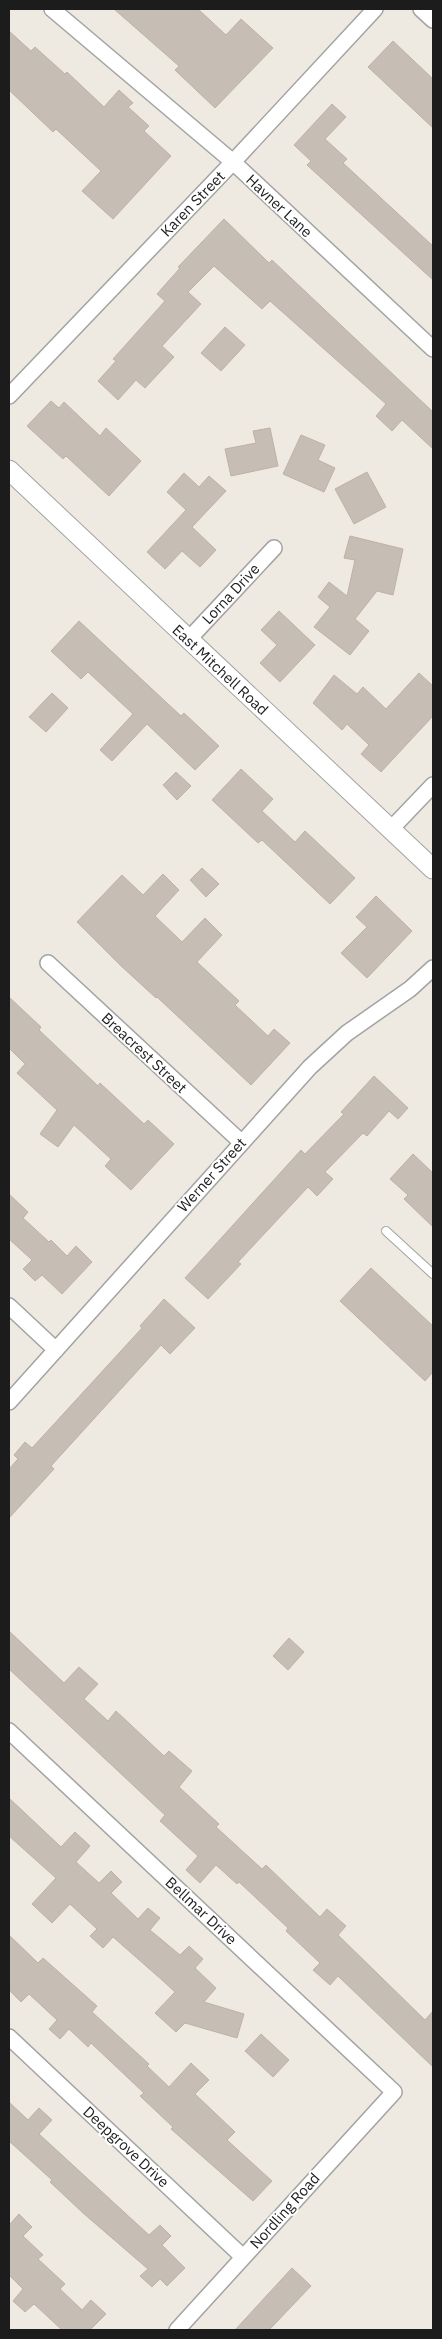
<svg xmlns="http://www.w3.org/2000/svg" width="442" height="2339" viewBox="0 0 442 2339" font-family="'IBM Plex Sans',sans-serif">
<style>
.building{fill:#c6bdb4;stroke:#c1b1a3}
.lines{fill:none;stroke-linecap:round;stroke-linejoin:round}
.service-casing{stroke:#a3a3a3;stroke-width:10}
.minor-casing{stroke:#a3a3a3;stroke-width:18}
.tertiary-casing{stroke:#a3a3a3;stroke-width:21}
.service{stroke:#fff;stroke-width:8}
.minor{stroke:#fff;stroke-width:15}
.tertiary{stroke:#fff;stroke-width:19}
.labels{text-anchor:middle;stroke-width:4;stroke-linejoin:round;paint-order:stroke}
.street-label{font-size:15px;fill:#1c1c1c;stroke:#fff}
</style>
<rect width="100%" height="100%" fill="#eeeae1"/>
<path class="building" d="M114,9H198L226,35L241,19L273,48L215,108L175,70L179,66Z
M9,31L31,51L35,47L65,74L67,72L104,107L119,90L133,103L128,107L149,126L144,131L171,156L113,219L82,191L101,171L56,129L53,132L9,90Z
M393,41L433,79V128L368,67Z
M332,104L346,117L325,139L347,159L343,163L433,246V280L307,165L311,161L294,145Z
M224,219L269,263L272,260L433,412V449L402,420L392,431L376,416L386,404L270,301L262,309L214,266L188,292L201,304L162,346L174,357L145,388L136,380L118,400L98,381L116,361L113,359L165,301L157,294L180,268L178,267Z
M225,327L245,345L221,371L201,353Z
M51,401L59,408L64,402L100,436L106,428L141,461L109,496L66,456L63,459L27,426Z
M270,428L278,466L231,476L225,449L256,443L253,431Z
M301,435L325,445L318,460L335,468L324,492L283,474Z
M367,472L386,507L354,524L335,489Z
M184,473L199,487L209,476L226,491L192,527L216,550L200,567L182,551L165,569L147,552L186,510L167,492Z
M350,536L403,549L393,595L377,591L355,619L369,631L350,655L314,627L330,607L318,597L329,582L347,596L355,560L344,558Z
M279,611L315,645L280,682L260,663L277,645L261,630Z
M79,621L181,716L184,713L219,746L195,770L147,724L112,761L100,750L133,714L88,672L81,679L51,651Z
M419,673L433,686V716L381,772L361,754L369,745L347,724L342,730L313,703L334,675L357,694L363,687L386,709Z
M52,693L68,708L46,732L29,717Z
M241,769L273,799L262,811L295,842L305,831L355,878L330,904L262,840L258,843L212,800Z
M176,772L191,786L177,800L163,785Z
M202,868L219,884L206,897L190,880Z
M163,874L179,890L155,916L182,942L205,918L222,935L197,962L239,1001L235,1005L268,1036L274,1029L290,1043L251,1085L157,997L156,998L120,965L77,922L122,875L143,895Z
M376,896L412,931L367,978L341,953L367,927L356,917Z
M9,997L41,1027L39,1030L98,1086L100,1083L144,1124L148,1120L174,1144L131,1190L105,1166L111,1159L74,1125L58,1147L40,1134L57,1110L17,1073L25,1064L9,1048Z
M374,1076L408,1108L398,1119L389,1111L367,1136L363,1133L325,1172L333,1179L317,1196L308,1187L238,1262L241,1264L208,1299L185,1278L301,1150L305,1154L344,1114L341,1112Z
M413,1154L433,1173V1227L404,1199L408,1195L390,1179Z
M9,1194L28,1212L23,1218L49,1242L51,1240L67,1256L76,1246L92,1262L62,1294L42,1275L35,1281L23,1269L32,1260L9,1239Z
M371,1268L433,1326V1372L425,1381L340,1301Z
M164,1299L195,1328L170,1354L161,1345L51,1466L54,1469L9,1518V1469L18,1459L14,1455L25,1442L32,1448L142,1328L140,1326Z
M9,1631L64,1683L79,1667L98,1684L84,1699L108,1721L116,1711L164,1756L169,1751L192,1771L179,1787L219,1824L216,1827L262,1869L266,1865L320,1917L327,1909L346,1926L338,1935L425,2020L433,2011V2067L338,1976L330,1985L313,1970L320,1963L286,1931L288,1928L239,1882L237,1884L216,1865L200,1883L186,1870L198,1856L160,1821L165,1815L9,1669Z
M289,1638L304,1652L288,1670L273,1656Z
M9,1798L61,1847L75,1832L90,1846L76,1862L99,1883L111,1871L122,1882L111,1893L138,1919L148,1908L160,1918L150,1930L180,1955L189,1946L203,1959L195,1968L216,1988L204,2002L244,2014L237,2038L185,2023L176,2032L155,2013L175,1992L162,1980L113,1937L103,1948L90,1936L97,1929L70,1904L52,1923L32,1904L56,1878L9,1836Z
M9,1935L38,1963L43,1958L97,2006L92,2012L149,2064L147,2066L169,2087L191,2063L209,2080L195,2094L235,2132L227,2140L272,2181L253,2201L171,2129L173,2127L140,2096L144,2093L91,2043L88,2047L69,2029L60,2039L49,2029L57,2020L29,1994L21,2002L9,1990Z
M261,2034L289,2060L273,2077L245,2051Z
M9,2102L28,2120L39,2108L52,2120L39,2134L149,2235L160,2225L171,2236L162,2245L185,2268L167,2286L160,2279L152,2287L140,2276L148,2269L83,2213L50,2182L52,2180L9,2141Z
M19,2214L32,2227L23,2236L43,2255L38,2259L65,2284L60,2289L82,2310L91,2300L106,2314L90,2330H62L34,2304L25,2312L13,2301L23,2289L9,2275V2222L10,2224Z
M292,2268L311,2286L269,2330H235Z"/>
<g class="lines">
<g class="service-casing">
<path id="service" d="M386,1231L433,1274"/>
</g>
<g class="minor-casing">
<path id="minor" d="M52,9L233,162L433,349
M421,9L433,20
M9,396L233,162L375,9
M188,640L274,548
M390,830L433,785
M48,963L241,1142
M9,1306L56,1350
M9,1402L310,1067L347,1033L410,989L433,968
M9,1731L394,2092L177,2330
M9,2037L243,2257"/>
</g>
<g class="tertiary-casing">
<path id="tertiary" d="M9,470L433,869"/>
</g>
<use href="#service" class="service"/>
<use href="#minor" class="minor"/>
<use href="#tertiary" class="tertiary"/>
</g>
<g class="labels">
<g class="street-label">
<text transform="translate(193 204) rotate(-46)" y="5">Karen Street</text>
<text transform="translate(279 206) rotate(43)" y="5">Havner Lane</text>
<text transform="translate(231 594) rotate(-47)" y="5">Lorna Drive</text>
<text transform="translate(220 670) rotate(43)" y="5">East Mitchell Road</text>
<text transform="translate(144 1053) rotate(43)" y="5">Breacrest Street</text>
<text transform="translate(212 1175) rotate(-48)" y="5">Werner Street</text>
<text transform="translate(201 1911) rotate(43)" y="5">Bellmar Drive</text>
<text transform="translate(126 2147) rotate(43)" y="5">Deepgrove Drive</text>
<text transform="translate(285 2211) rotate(-48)" y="5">Nordling Road</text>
</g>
</g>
<rect width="442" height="2339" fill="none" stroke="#1c1c1c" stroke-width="20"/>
</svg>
